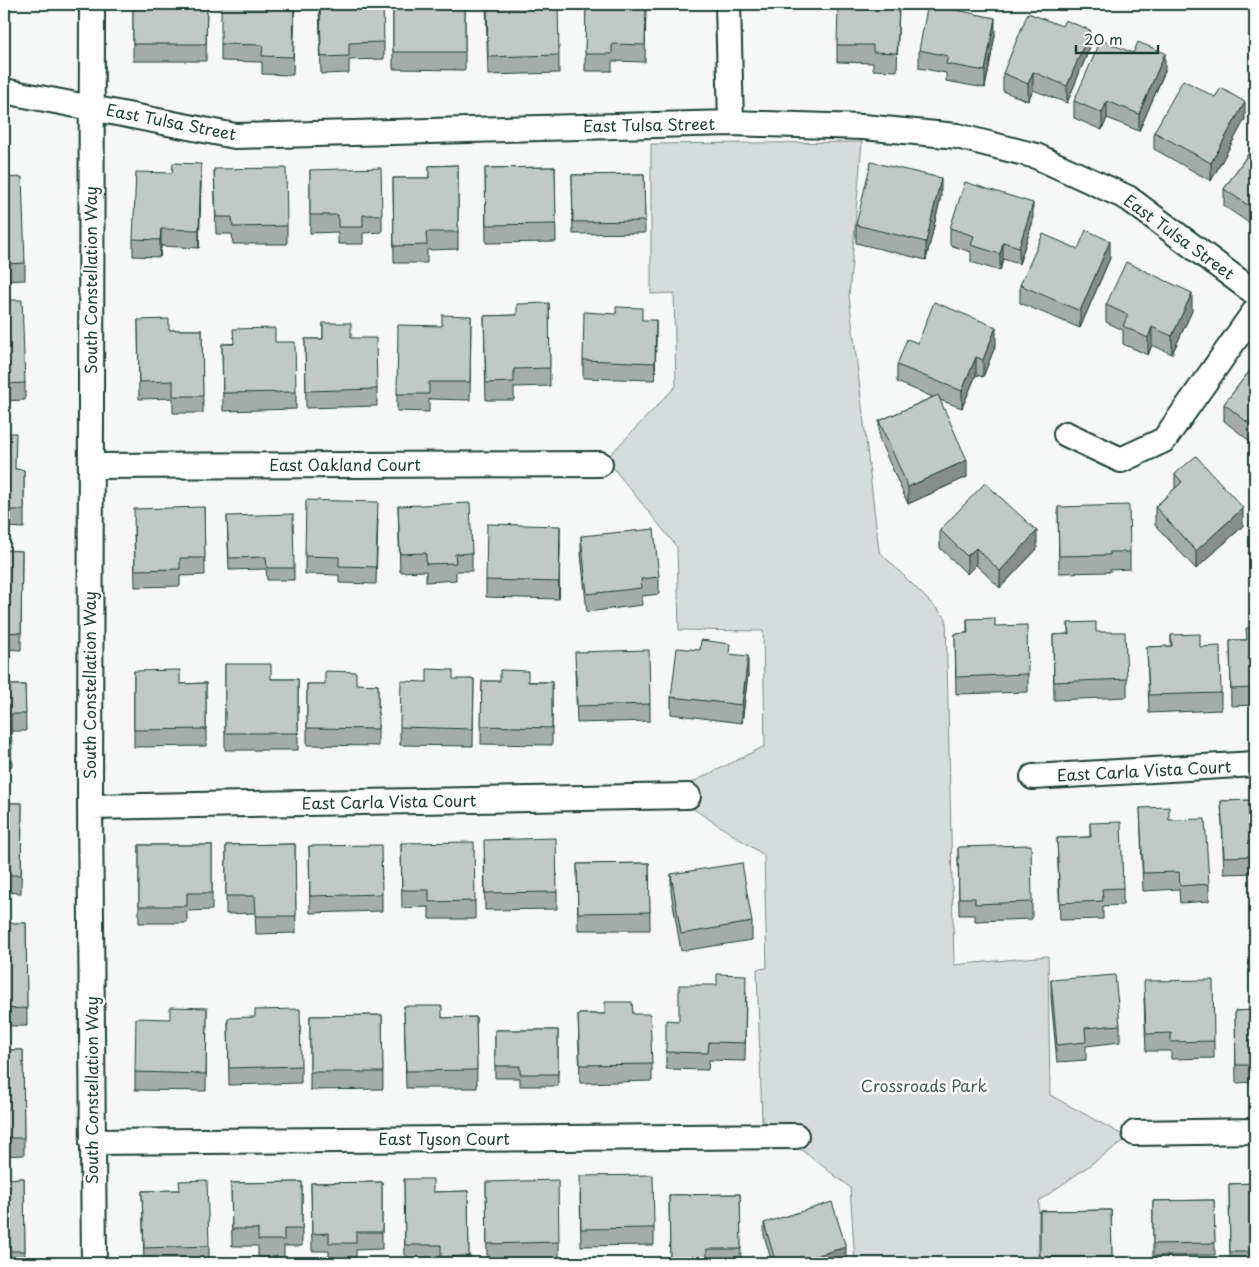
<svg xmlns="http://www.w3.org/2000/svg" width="1259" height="1267" viewBox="0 0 1259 1267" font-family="'Playpen Sans',sans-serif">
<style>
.green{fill:#d6dcdb;stroke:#7a8c88}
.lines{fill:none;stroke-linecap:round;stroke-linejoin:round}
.minor-casing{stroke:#1f3d34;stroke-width:28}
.minor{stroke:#fff;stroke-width:24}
.wall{fill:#a5adaa;stroke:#1f3d34}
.shaded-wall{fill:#868d8b;stroke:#1f3d34}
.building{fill:#c0c9c6;stroke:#1f3d34}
.labels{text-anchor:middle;stroke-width:5;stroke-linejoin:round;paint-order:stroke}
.street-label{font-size:16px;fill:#1f3d34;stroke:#fff}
.park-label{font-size:16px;fill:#445d55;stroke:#fff}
</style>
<rect width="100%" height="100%" fill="#f6f7f7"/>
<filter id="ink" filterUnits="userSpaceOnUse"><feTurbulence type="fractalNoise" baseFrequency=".02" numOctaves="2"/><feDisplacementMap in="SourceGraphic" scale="10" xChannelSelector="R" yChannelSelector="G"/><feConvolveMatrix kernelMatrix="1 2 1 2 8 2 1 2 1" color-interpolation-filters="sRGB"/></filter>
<g filter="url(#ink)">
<path class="green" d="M862,142L849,296L879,551L946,618L954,965L1048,956L1050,1095L1128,1138L1039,1201L1038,1263H855L850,1187L762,1120L757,969L767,968L764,855L689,806L691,783L765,746L763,631L679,630L677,547L606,459L676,386L674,293L651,294V144Z"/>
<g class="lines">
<g class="minor-casing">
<path id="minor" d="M92,4L90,807L94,1263
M728,4L731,123
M4,91L235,136L731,123L863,127L957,136L1036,156L1128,198L1255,293
M1066,434L1121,460L1164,440L1255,311
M91,466L600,464
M1033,777L1255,764
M90,807L688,796
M1135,1133L1255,1131
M92,1142L796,1136"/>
</g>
<use href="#minor" class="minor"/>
</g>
<path class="wall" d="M4,4H6V22H4Z
M133,4H207L206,61H133Z
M295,4L293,75L262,74V62L221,61V44Z
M319,4L384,42V59L349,60V73L321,74Z
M393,4H465V70L393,69Z
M486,4L559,55V73L488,75Z
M586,4H646L645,62L612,61V71H585Z
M899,4L897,71L873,70V63L837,62V45Z
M995,35L985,88L946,81V73L919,68V50Z
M1090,47L1067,103L1033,90L1028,101L1003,91V73Z
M1165,71L1139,131L1107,118L1102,130L1074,118V101Z
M1245,119L1211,181L1154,149V132Z
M1255,144V227L1224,206V189Z
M458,165V249L427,250V263H394L393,178H429V166Z
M555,167L556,242L486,243L485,168Z
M214,169L287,226V244H233L232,234H216Z
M310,170L382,215V232L363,233V244H338V232L310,233Z
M644,174L645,233L573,234L572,175Z
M4,178L25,263V280L4,281Z
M201,182L199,248L161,246L160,257L133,256V239Z
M941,196L926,260L856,243V225Z
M1033,221L1019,264L1003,259L1000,271L971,262V252L950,245V228Z
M1110,258L1080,328L1020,303V285Z
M4,300L25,383V400L4,401Z
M549,303L550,386L514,387V400H486L484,316L517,315Z
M1106,305L1192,311L1172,354L1152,345L1148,355L1123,344V330L1106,322Z
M471,316L470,400L429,399V412L397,411V394L442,326Z
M138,320L169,330H202L203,413H173V398L139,399Z
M642,320L656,337L655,380L583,378V360Z
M323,323L351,338L377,389V406L306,408L305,339H323Z
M275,342L296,392V409L223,411L222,344Z
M918,343L996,344L983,377L976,375L962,408L940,400L967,477L908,504L879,439V421L933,397L897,382V365Z
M1255,364V445L1224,421V404Z
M4,433L15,469L24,470V528L4,527Z
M1175,474L1243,526L1196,569L1155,525V507L1175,488Z
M398,506L472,553V571H456V580L426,582V571L400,572Z
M204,507L205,575L180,576V586L135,587L134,526Z
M1058,507L1130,552V569L1110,570V572L1059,573Z
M227,516L294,568V580H267L266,569L229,570Z
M378,519L376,584L339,583V575L305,574V556Z
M940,530L1037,549L1000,588L976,565L967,574L940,548Z
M581,536L659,577V594L642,596V605L587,612L581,554Z
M560,543L559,599L486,597V580Z
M4,550L22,551L21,650L4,649Z
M967,619L995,626L1028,674V692L956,694L955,634L967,633Z
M1068,623L1096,632L1127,679V697L1054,700L1053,635L1068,634Z
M1255,628V705L1231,706L1230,640H1246Z
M1171,635L1200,647L1221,693V710L1149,713L1147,647L1171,646Z
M730,654L748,674L742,723L671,714V697Z
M225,664L271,679H298V750H225Z
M575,669L650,704V721L577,723Z
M134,671L180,684L206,683V746L134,747Z
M474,679L473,746L400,745V727L427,682Z
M482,681L552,682V745L481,744Z
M307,684L378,685V746L307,745Z
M4,685H25L26,731H11L12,766L4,767Z
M1255,800V873L1224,874L1221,801Z
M4,803H22L21,893L4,892Z
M1140,808L1169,820L1209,884V901L1180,903L1179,889L1143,891Z
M1090,823L1123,888V905L1103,906V919L1060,920L1057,838L1090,837Z
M401,843L475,901V919H429V907L402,908Z
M295,844L296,933L256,934L255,913L226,914V845Z
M139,845H212V910L187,911V923H139Z
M309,846L382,894V911L310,913Z
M958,847L1032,902V919L975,921V915H959Z
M484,858L557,892V909L485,910Z
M649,863L650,930H578L577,864Z
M671,874L752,922V940L681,951L671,892Z
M4,923H26L27,1026H4Z
M1051,980L1120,1025V1042L1086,1046V1060L1057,1062L1051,998Z
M746,992L745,1061L709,1060L708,1070L666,1069V1052L679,1021Z
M1144,998L1214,1041V1058L1171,1059V1051H1146Z
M404,1006L442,1018L476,1017L477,1088H406Z
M207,1008L206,1091L135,1090V1072Z
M1255,1010V1082L1236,1083L1235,1011Z
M578,1014H633L652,1064V1081L580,1083Z
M382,1015L383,1089L310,1090V1016Z
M228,1018L301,1066V1083L229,1085Z
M495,1030H558V1086H520V1078H495Z
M4,1050H23L24,1155L4,1156Z
M24,1178L25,1263H4V1179Z
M404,1179L433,1192L468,1191L469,1263H441V1262H405Z
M302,1182V1246H284V1257H258V1246H232L231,1183Z
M382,1182V1249L356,1250V1260L329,1261V1251H312L311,1183Z
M486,1182L559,1242V1259L487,1261Z
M1255,1183V1254H1254V1263H1230L1229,1184Z
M179,1190L209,1246V1263H144L142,1191Z
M580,1194L654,1228V1245L581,1246Z
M740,1194L741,1263H670L669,1195Z
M1214,1200L1215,1255L1153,1256V1201Z
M1111,1210L1112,1263H1040V1211Z
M764,1223L846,1259L831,1263H772L764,1235Z"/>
<path class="shaded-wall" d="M995,18V35L985,88V71Z
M1090,30V47L1067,103V86Z
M1165,53V71L1139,131V114Z
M1033,72V90L1028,101V84Z
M1107,101V118L1102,130V113Z
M1245,102V119L1211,181V163Z
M201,164V182L199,248V230Z
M941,178V196L926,260V242Z
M1033,203V221L1019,264V247Z
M161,229V246L160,257V240Z
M1110,241V258L1080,328V311Z
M1003,242V259L1000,271V254Z
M1192,293V311L1172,354V336Z
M656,320V337L655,380V363Z
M996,327V344L983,377V360Z
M1152,327V345L1148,355V338Z
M976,357V375L962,408V391Z
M967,460V477L908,504V487Z
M1243,508V526L1196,569V551Z
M560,526V543L559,599V582Z
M1037,531V549L1000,588V571Z
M976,548V565L967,574V556Z
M748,656V674L742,723V705Z
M846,1247V1259L831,1263H791Z"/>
<path class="building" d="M133,4H207L206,44H133Z
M221,4H294L293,57L262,56L263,45L221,44Z
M320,4H383L384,42L349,43V56L321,57Z
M393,4H465V52H393Z
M487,4H558L559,55L488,57Z
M586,4H646L645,45L612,44V54H585Z
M838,4H899L897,53L873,52V45H837Z
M928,4L995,18L985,71L946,64L948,56L919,50Z
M1028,13L1062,26L1065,20L1090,30L1067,86L1033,72L1028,84L1003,73Z
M1101,40L1133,53L1138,42L1165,53L1139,114L1107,101L1102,113L1074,101Z
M1183,80L1215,97L1221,88L1245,102L1211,163L1154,132Z
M1255,144V210L1224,189Z
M871,162L941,178L926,242L856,225Z
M173,163L201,164L199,230L161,229L160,240L133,239L136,172L172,173Z
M458,165V232H426L427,245L394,246L393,178H429V166Z
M555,167L556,224L486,225L485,168Z
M286,168L287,226L233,227L232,217H216L214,169Z
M381,168L382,215H363V227H338V215H310V170Z
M644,174L645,221L573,222L572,175Z
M22,177L25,263L4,264V178Z
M965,182L1033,203L1019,247L1003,242L1000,254L971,245L974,236L950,228Z
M1086,230L1110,241L1080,311L1020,285L1043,234L1078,249Z
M1126,262L1192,293L1172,336L1152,327L1148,338L1123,326L1128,315L1106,305Z
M4,300H22L25,383L4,384Z
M934,302L996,327L983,360L976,357L962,391L897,365L907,339L918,343Z
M549,303L550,368L514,369V382L486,383L484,316L517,315V304Z
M616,307L642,308V320H656L655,363L583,360L584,312L616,314Z
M442,315L471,316L470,382H429V394H397L398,325L442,326Z
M169,319V330H202L203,396H173V381L139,382L138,320Z
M323,323H351V338H376L377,389L306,391L305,339H323Z
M275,328V342H295L296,392L223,393L222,344H234L233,329Z
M1255,364V428L1224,404Z
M938,395L967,460L908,487L879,421Z
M4,433H16L15,469L24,470V510H4Z
M1196,456L1243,508L1196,551L1155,507L1182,482L1175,474Z
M985,483L1037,531L1000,571L976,548L967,556L940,530Z
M306,500L378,502L376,567L339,566V557L305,556Z
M470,503L472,553L455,554L456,563L426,564V553L400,554L398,506Z
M1129,505L1130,552H1110V555L1059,556L1058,507Z
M204,507L205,558H180V569L135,570L134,509Z
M293,514L294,568H267L266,557L229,558L227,516Z
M487,524L560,526L559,582L486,580Z
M654,529L659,577L641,579L642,588L587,594L581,536Z
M4,550L22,551L21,633L4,632Z
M995,618V626L1027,625L1028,674L956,677L955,634L968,633L967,619Z
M1096,622V632H1125L1127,679L1054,682L1053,635L1069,634L1068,623Z
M1246,628H1255V688L1231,689L1230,640H1247Z
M1200,634V647L1220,646L1221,693L1149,695L1147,647L1172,646L1171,635Z
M701,640L730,644L729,654L748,656L742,705L671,697L677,648L700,650Z
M649,650L650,704L577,706L575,652Z
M225,664H271V679H298V733H225Z
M427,669L453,670V679H474L473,729L400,727L401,681L427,682Z
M180,670V684L206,683V729L134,730V671Z
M500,670L528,671V682H552V728L481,726L482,681H500Z
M325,671L356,672V684L378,685V729L307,728V684H325Z
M4,685H25L26,714H11L12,749H4Z
M1255,800V856L1224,857L1221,801Z
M4,803H22L21,875H4Z
M1169,807V820L1205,819L1209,884L1180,886L1179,872L1143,873L1140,808Z
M1121,822L1123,888L1102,889L1103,901L1060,903L1057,838L1091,837L1090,823Z
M556,838L557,892L485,893L484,840Z
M474,842L475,901L429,902V890H402L401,843Z
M295,844L296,916H256L255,896H226V845Z
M139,845H212V893H187V906H139Z
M381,845L382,894L310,896L309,846Z
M1031,845L1032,902L975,904V898H959L958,847Z
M649,863L650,912L578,913L577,864Z
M742,863L752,922L681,934L671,874Z
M4,923H26L27,1008L4,1009Z
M717,974L746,975L745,1043L709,1042L708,1053L666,1052V1020L679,1021V985H717Z
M1115,975L1120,1025L1085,1028L1086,1042L1057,1045L1051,980Z
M1213,980L1214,1041L1171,1042V1033L1146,1034L1144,981Z
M605,1002H632L633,1014H650L652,1064L580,1065L578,1014H605Z
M404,1006H442V1018L476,1017L477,1070L406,1071Z
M170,1007L207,1008L206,1074L135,1072L136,1018L170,1019Z
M300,1009L301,1066L229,1068L228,1018L255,1017V1010Z
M1255,1010V1065H1236L1235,1011Z
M382,1015L383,1072H310V1016Z
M495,1030H558V1074H520V1066H495Z
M4,1050H23L24,1138H4Z
M653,1175L654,1228L581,1229L580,1176Z
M24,1178L25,1251H4V1179Z
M404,1179H433V1192L468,1191L469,1256L441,1257V1245H405Z
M207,1180L209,1246L144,1248L142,1191L180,1190L179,1181Z
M558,1180L559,1242L487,1244L486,1182Z
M302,1182V1229H284V1240H258V1229H232L231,1183Z
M382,1182V1232H356V1243H329V1233L312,1234L311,1183Z
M1255,1183V1237H1254V1252H1230L1229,1184Z
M740,1194L741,1249H707V1259H670L669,1195Z
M1214,1200L1215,1243L1153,1244V1201Z
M832,1202L846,1247L791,1263H776L764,1223Z
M1111,1210L1112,1257H1040V1211Z"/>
</g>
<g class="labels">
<g class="street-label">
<text transform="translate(171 122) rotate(11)" y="6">East Tulsa Street</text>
<text transform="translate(649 125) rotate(-1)" y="6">East Tulsa Street</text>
<text transform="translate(1179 237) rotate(36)" y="6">East Tulsa Street</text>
<text transform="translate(91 280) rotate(-90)" y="6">South Constellation Way</text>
<text x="345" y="471">East Oakland Court</text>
<text transform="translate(90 685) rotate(-90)" y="6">South Constellation Way</text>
<text transform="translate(1144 771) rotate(-3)" y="6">East Carla Vista Court</text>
<text transform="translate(389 802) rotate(-1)" y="6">East Carla Vista Court</text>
<text transform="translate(92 1090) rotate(-90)" y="6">South Constellation Way</text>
<text x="444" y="1145">East Tyson Court</text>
</g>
<g class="park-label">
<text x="924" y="1092">Crossroads Park</text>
</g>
</g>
<rect width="1259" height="1267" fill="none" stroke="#fff" stroke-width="20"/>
<rect x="10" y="10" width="1239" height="1247" fill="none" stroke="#1f3d34" stroke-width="2" filter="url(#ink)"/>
<path d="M1076 45v8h82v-8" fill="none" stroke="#1f3d34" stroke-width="2.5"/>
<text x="1084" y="45" font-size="15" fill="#1f3d34" stroke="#ffffff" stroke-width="4" paint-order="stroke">20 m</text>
</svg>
